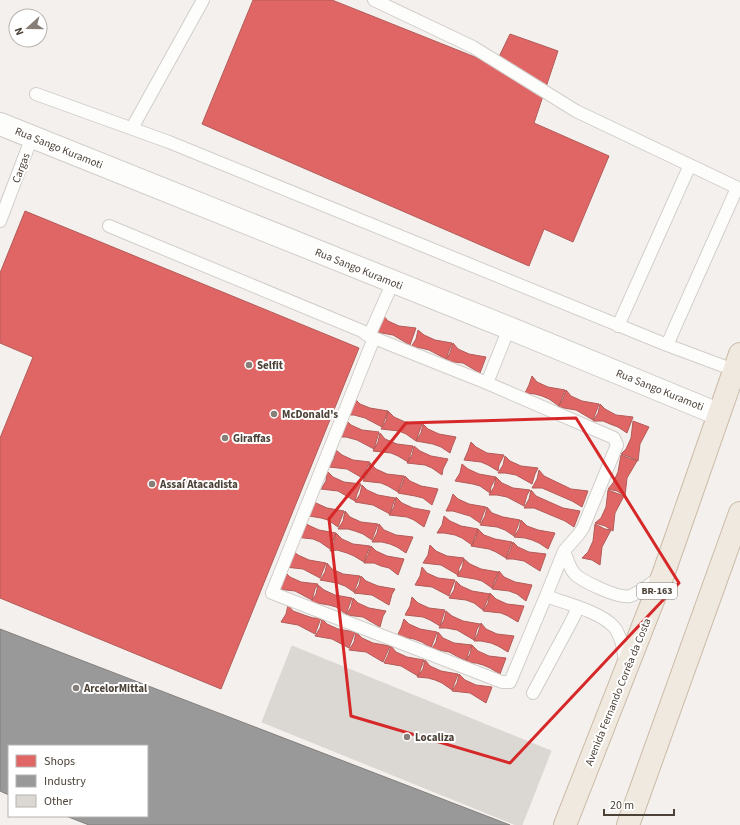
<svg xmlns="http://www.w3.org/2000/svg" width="740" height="825" viewBox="0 0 740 825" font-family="'Source Sans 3',sans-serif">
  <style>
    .shops { fill: #e06666; stroke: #b35b58 }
    .industry { fill: #999; stroke: #827f7c }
    .building { fill: #dbd8d3; stroke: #dcd7d2 }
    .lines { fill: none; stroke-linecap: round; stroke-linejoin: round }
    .service-casing { stroke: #d1ceca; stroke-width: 14 }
    .minor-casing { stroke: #d1ceca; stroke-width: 24 }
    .trunk-casing { stroke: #ccbba7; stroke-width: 24 }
    .service { stroke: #fdfdfc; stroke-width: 12 }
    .minor { stroke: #fdfdfc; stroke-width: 22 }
    .trunk { stroke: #f0e9e0; stroke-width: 22 }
    .marked { fill: none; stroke: #d62828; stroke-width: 3; stroke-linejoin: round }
    .poi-dot { fill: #867e77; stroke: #fff; stroke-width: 1.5 }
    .labels { text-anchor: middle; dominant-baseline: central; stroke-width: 4; stroke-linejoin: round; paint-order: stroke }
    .shield { fill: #fff; stroke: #817a73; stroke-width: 1 }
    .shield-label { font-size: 10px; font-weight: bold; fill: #4b4137 }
    .street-label { font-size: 11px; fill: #4b4137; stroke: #fff }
    .poi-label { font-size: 11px; font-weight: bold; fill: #4b4137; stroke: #fff; text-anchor: start }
  </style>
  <rect width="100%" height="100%" fill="#f3f0ed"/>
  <path class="shops" d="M253 0H332L495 65 510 34 558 51 534 123 609 156 573 242 544 229 529 266 202 124Z
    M25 211 359 348 221 689 0 598V438L33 357 0 343V273Z
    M383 315 388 321 399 326 416 328 410 345 393 335 376 332Z
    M418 330 424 335 435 340 452 343 446 359 429 350 421 348 411 347 416 339Z
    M453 343 458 349 469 354 486 357 480 373 463 363 445 361 450 353Z
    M532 376 537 382 548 387 565 390 559 406 549 399 542 396 535 394 525 393 529 385Z
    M566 390 571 396 582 401 599 404 593 420 576 410 558 407 563 399Z
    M354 398 360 404 370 408 388 411 382 427 365 418 354 415H347Z
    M600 404 605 409 616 415 633 417 627 433 618 427 610 424 603 421H593L598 413Z
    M388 411 394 417 405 422 422 424 416 441 406 434 399 431 381 429 386 421Z
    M346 420 351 425 362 430 379 432 374 449 357 440 346 437H339Z
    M633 421 649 427 640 444 638 461 630 457 621 454 626 449 631 438Z
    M423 424 428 429 439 434 456 437 452 447 450 453 441 447 433 444 416 441 421 433Z
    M380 433 385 439 397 444 413 446 408 462 398 456 391 453 373 451 378 442Z
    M471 442 476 447 487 453 504 455 499 465 498 471 488 465 481 462 464 460 468 451Z
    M414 446 420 451 431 456 448 459 443 469 442 475 432 468 425 465 407 463 412 455Z
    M336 450 342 455 353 460 370 462 365 472 364 479 347 469 329 467 334 459Z
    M621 455 637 461 627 478 625 496 617 491 608 489 613 483 618 472Z
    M505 456 510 461 521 466 538 468 535 474 532 484 516 475 505 473H498L503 465Z
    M370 463 376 469 387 474 404 476 398 492 388 486 381 483 363 481 368 472Z
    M462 464 468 469 479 474 496 477 491 487 490 493 480 486 473 484 455 481 460 473Z
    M539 470 544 476 571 489 588 491 582 507 572 501 542 488H532L537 479Z
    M327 471 333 477 344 482 361 484 357 494 355 501 338 491 321 489 326 481Z
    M405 476 410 481 421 486 438 489 432 505 423 498 415 496 398 493 402 485Z
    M496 477 502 483 513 488 530 490 527 495 524 506 507 497 497 495H489L494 487Z
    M362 485 367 490 378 495 395 498 390 514 373 505 355 502 360 494Z
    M531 490 536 496 563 508 580 511 574 527 565 521 534 508H524L529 499Z
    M608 490 624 496 615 513 613 531 605 526 595 523 601 518 606 507Z
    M453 494 458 499 469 504 486 507 480 523 470 516 463 514 453 511H446L450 503Z
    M396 497 402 503 413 508 430 511 424 527 414 520 407 517 389 515 394 507Z
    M310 498 316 503 327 508 344 511 338 527 328 520 321 518 303 515Z
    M487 507 492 513 503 517 520 520 514 536 505 530 497 527 480 525 485 516Z
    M345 511 350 517 361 522 378 524 372 540 363 534 355 531 348 529H338L343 521Z
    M444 516 450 521 461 526 478 529 472 545 462 538 455 535 444 533H437L442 525Z
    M302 519 308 525 319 530 336 533 330 549 320 542 313 539 295 537Z
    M521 520 527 526 538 530 555 533 548 549 539 543 532 540 525 538 514 537 519 529Z
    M379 524 384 530 396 535 413 537 406 553 397 547 390 544 382 542H372L377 533Z
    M595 524 605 529 611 530 602 547 600 565 592 560 582 558 588 552 593 541Z
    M478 529 484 535 495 539 512 542 506 558 496 552 489 549 471 546 476 538Z
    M336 533 342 539 353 544 370 546 364 562 354 556 347 553 337 550 330 551 334 542Z
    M513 542 518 547 529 552 546 554 540 571 524 561 513 559H506L510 551Z
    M430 545 436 551 447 556 464 558 459 568 458 575 441 565 423 563 428 555Z
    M371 546 376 551 387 556 404 559 398 575 389 568 381 566 374 563H364L368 555Z
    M292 550 298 555 309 560 326 563 320 578 303 569 285 567Z
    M464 559 470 564 481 569 498 572 492 588 482 581 475 579 457 576 462 568Z
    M327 563 332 569 343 574 360 576 354 592 345 586 337 583 320 580 325 572Z
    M422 567 427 573 438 578 455 580 451 590 449 596 432 587 415 585 420 576Z
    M284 571 290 577 301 582 318 584 315 589 312 600 295 591 277 589Z
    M499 571 504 577 515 582 532 585 526 601 517 594 509 591 492 589 496 581Z
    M361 576 366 581 378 586 395 589 392 594 389 605 372 595 354 593 359 585Z
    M456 581 461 586 472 591 490 594 483 610 474 603 466 600 449 598 454 590Z
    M318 585 324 590 335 595 352 598 346 614 336 607 329 605 311 602 316 594Z
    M490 593 496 599 507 604 524 606 518 622 508 616 501 613 483 611 488 603Z
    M412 597 418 603 429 608 445 610 440 626 430 620 423 617 405 615 410 606Z
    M353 598 358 603 369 608 386 611 383 616 380 627 363 617 346 615 351 607Z
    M288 605 293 611 304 615 313 618H321L315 634 298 625 281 622 286 614Z
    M446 611 452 616 463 621 480 624 477 629 474 640 457 630 446 628H439L444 620Z
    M322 619 327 624 338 629 355 632 349 648 332 639 315 636 320 628Z
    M404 619 409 624 420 629 437 632 431 648 422 642 414 639 397 636 401 628Z
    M481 623 486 629 497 634 514 636 508 652 498 646 491 643 481 641H474L478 633Z
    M356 632 362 638 373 643 390 646 383 662 366 652 349 650 354 642Z
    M438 632 443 638 454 643 472 645 469 651 466 661 449 652 438 650H431L436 642Z
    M472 645 478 651 489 656 506 658 500 674 490 668 483 665 476 663H465L470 654Z
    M391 646 396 652 407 657 424 660 418 676 401 666 384 663 388 655Z
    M425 660 430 666 441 671 458 674 452 690 442 683 435 680 428 678 417 677 423 669Z
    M459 674 465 680 476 685 492 687 486 703 470 693 452 691 457 683Z"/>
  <path class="industry" d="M0 629 510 825H89L66 816H147V746H9V795L0 791Z"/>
  <path class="building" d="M292 646 551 751 522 825H516L262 722Z"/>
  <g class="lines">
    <g class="service-casing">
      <path id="service" d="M374 0 473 47 576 111 740 189
        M36 94 169 142 667 345 737 188
        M132 128 203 0
        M0 221 32 137
        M109 226 362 331 367 335 374 338 487 383 614 438 617 445 583 528 578 535 564 551 546 596 510 682H502L272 593 374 338
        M618 326 690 165
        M369 336 393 282
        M667 345 734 370
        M487 383 509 328
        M564 551C567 558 569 567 574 573 581 581 619 599 630 596 640 593 650 584 659 578
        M546 596C565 603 601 612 614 627 622 637 624 651 625 663
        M533 693 570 624 578 608"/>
    </g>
    <g class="minor-casing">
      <path id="minor" d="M0 124 509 328 718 414"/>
    </g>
    <g class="trunk-casing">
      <path id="trunk" d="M565 825 663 575 740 354
        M628 825 740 513"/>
    </g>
    <use href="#service" class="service"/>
    <use href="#minor" class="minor"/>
    <use href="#trunk" class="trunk"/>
  </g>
  <path class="marked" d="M576 418 679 583 510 763 351 716 329 519 406 423Z"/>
  <g class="poi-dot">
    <circle cx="249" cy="365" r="4"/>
    <circle cx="274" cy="414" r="4"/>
    <circle cx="225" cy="438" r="4"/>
    <circle cx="152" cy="484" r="4"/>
    <circle cx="76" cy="688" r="4"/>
    <circle cx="407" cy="737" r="4"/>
  </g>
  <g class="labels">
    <rect class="shield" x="637" y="583" width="40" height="16" rx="3"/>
    <g class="shield-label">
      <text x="657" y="591">BR-163</text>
    </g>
    <g class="street-label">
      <text transform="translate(59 148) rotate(22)">Rua Sango Kuramoti</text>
      <text transform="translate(21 168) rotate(-69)">Cargas</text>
      <text transform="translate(359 269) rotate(22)">Rua Sango Kuramoti</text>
      <text transform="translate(660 390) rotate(22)">Rua Sango Kuramoti</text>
      <text transform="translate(618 692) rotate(-68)">Avenida Fernando Corrêa da Costa</text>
    </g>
    <g class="poi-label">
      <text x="257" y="365">Selfit</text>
      <text x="282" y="414">McDonald's</text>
      <text x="233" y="438">Giraffas</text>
      <text x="160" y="484">Assaí Atacadista</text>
      <text x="84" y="688">ArcelorMittal</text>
      <text x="415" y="737">Localiza</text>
    </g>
  </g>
  <rect x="8" y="745" width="140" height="72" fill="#ffffff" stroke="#b7b3af"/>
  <rect x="16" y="755" width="20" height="12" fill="#e06666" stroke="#b7b3af"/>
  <text x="44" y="765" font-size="12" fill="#4b4137">Shops</text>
  <rect x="16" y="775" width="20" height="12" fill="#999999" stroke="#b7b3af"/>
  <text x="44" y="785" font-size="12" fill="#4b4137">Industry</text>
  <rect x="16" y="795" width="20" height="12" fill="#dbd8d3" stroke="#b7b3af"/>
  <text x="44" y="805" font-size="12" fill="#4b4137">Other</text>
  <g transform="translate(28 28) rotate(249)"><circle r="19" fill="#ffffff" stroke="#b7b3af"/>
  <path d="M0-3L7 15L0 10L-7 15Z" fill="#867e77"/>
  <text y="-6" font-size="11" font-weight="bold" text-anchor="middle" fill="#4b4137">N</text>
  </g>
  <path d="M604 809v6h70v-6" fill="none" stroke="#4b4137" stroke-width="2"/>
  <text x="610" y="809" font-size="12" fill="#4b4137" stroke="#ffffff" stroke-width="3" paint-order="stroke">20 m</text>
</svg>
